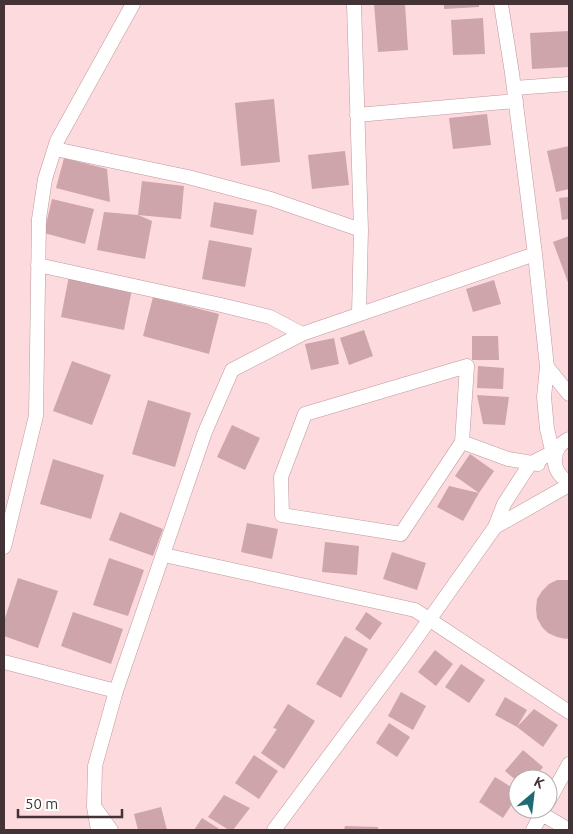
<svg xmlns="http://www.w3.org/2000/svg" width="573" height="834" viewBox="0 0 573 834" font-family="Ubuntu,sans-serif">
  <style>
    .building { fill: #cda5ab }
    .lines { fill: none; stroke-linecap: round; stroke-linejoin: round }
    .minor-casing { stroke: #bf989d; stroke-width: 15 }
    .minor { stroke: #fff; stroke-width: 14 }
  </style>
  <rect width="100%" height="100%" fill="#fcdade"/>
  <path class="building" d="M374 4H405L408 50 378 52Z
    M444 4H479V7L444 9Z
    M483 18 485 54 453 55 451 20Z
    M569 31V67L532 69 530 33Z
    M274 99 280 162 241 166 235 103Z
    M487 114 491 145 453 149 449 118Z
    M569 146V189L556 192 547 151Z
    M345 151 349 185 312 189 308 155Z
    M64 158 107 169 110 202 56 188Z
    M142 181 184 186 181 219 138 215Z
    M569 197V219L562 220 559 198Z
    M52 199 94 209 85 244 44 233Z
    M214 202 257 210 253 235 210 227Z
    M104 212 138 215 152 221 145 259 97 250Z
    M569 236V285L553 242Z
    M209 240 252 248 245 287 202 279Z
    M69 276 132 289 124 330 61 317Z
    M494 280 501 304 473 312 466 289Z
    M153 297 219 314 209 354 143 336Z
    M364 330 373 356 349 365 340 338Z
    M472 336H498L499 360H472Z
    M334 338 339 364 311 370 305 344Z
    M72 361 111 375 92 425 53 411Z
    M478 366 504 368 503 389 477 388Z
    M477 395 509 397 505 425 483 424Z
    M148 400 191 413 175 467 132 454Z
    M232 425 260 438 245 470 217 457Z
    M470 454 494 471 479 493 455 476Z
    M53 459 104 475 91 519 40 504Z
    M449 486 479 493 463 521 437 507Z
    M120 512 163 529 153 556 109 540Z
    M247 523 278 529 272 559 241 552Z
    M325 542 359 546 357 575 322 572Z
    M392 552 426 563 417 590 383 579Z
    M109 558 144 570 128 616 93 605Z
    M18 578 58 591 38 648 4 636V621Z
    M557 580H569V638L566 639 557 637 548 633 542 627 537 618 536 609 537 599 542 591 549 584Z
    M73 612 123 629 111 664 61 646Z
    M366 612 382 623 370 640 355 629Z
    M345 636 368 649 341 698 316 684Z
    M435 650 453 664 436 686 418 672Z
    M461 664 485 680 469 703 445 687Z
    M401 692 426 706 413 730 388 716Z
    M505 697 527 710 517 727 534 709 558 725 543 747 517 727 495 715Z
    M288 704 315 721 284 769 261 753 277 729 273 728Z
    M389 723 410 737 397 757 376 743Z
    M523 750 543 767 534 779H518V782L505 771Z
    M254 755 278 771 259 799 235 783Z
    M495 777 518 791V795L503 818 479 802Z
    M224 795 250 808 233 830H229L208 817Z
    M161 807 167 830H138L134 814Z
    M202 818 221 830H194Z
    M345 826 378 827V830H344Z"/>
  <g class="lines">
    <g class="minor-casing">
      <path id="minor" d="M354 4 361 230 359 314
        M501 4 512 73 535 254 547 367 544 397 547 429 554 458
        M514 88 569 84
        M357 115 516 101
        M55 149 188 177 271 199 361 230
        M38 265 221 305 270 317 302 334
        M467 366 462 442 401 534 282 515 281 477 305 414Z
        M547 367 569 394
        M569 439C550 448 550 472 569 482
        M462 442 508 459 538 464
        M495 527 569 485
        M4 547 36 416 39 219 45 179 57 141 133 4
        M164 555 415 610 569 712
        M4 662 116 691
        M548 802 569 764
        M96 809 111 830
        M542 814 569 830
        M98 830 94 807 95 766 116 691 205 432 232 370 302 334 535 254
        M274 830 405 654 495 527 504 504 530 464 557 450
        M533 830 544 809"/>
    </g>
    <use href="#minor" class="minor"/>
  </g>
  <rect width="573" height="834" fill="none" stroke="#443336" stroke-width="10"/>
  <g transform="translate(533 794) rotate(28)"><circle r="24" fill="#ffffff" stroke="#b4adaf"/>
  <path d="M0-4L9 19L0 12L-9 19Z" fill="#216a75"/>
  <text y="-8" font-size="14" font-weight="bold" text-anchor="middle" fill="#443336">K</text>
  </g>
  <path d="M18 809v8h104v-8" fill="none" stroke="#443336" stroke-width="2.5"/>
  <text x="25" y="809" font-size="15" fill="#443336" stroke="#ffffff" stroke-width="4" paint-order="stroke">50 m</text>
</svg>
